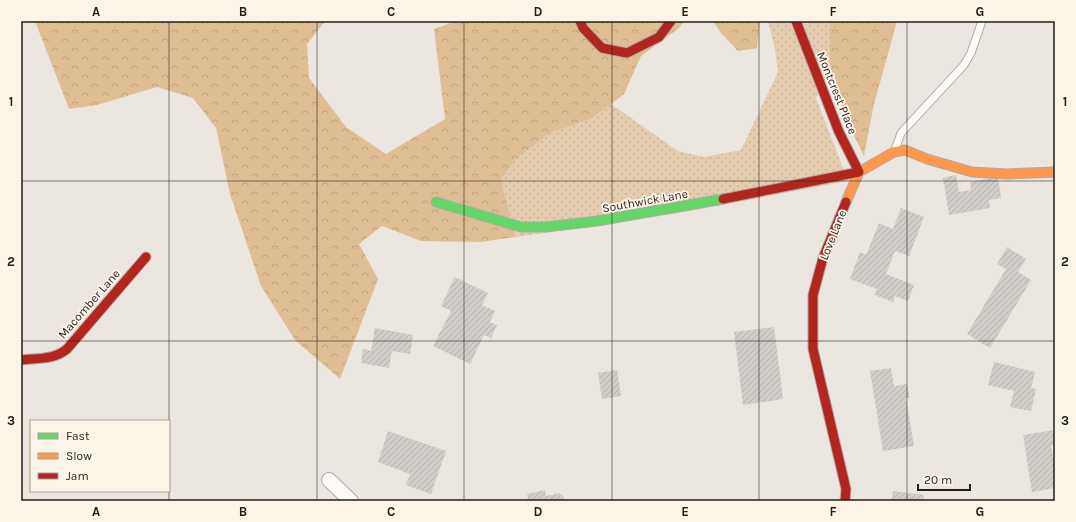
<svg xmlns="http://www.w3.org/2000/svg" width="1076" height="522" viewBox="0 0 1076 522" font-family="Karla,sans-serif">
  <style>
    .grass { fill: url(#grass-dots) }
    .forest { fill: url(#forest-crowns) }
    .building { fill: url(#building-hatch) }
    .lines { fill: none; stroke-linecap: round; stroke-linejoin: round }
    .lane-casing { stroke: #b0aba6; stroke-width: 9 }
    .street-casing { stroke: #b0aba6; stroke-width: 16 }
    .fast-casing { stroke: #b0aba6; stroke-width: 11 }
    .slow-casing { stroke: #b0aba6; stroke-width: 11 }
    .jam-casing { stroke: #b0aba6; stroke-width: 11 }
    .lane { stroke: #fcfbfa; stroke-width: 7 }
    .street { stroke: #fcfbfa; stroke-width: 14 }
    .fast { stroke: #63d668; stroke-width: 9 }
    .slow { stroke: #ff974d; stroke-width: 9 }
    .jam { stroke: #b3261e; stroke-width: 9 }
    .grid { fill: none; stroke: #221f1a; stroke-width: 1; stroke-opacity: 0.55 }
    .labels { text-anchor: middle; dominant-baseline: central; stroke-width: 3.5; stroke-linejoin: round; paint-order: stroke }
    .street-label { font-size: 12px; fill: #221f1a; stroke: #fdf4e8 }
    .neatline { fill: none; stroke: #221f1a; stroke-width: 1.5 }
    .grid-label { font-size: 13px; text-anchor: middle; font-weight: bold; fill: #221f1a }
  </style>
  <defs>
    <pattern id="grass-dots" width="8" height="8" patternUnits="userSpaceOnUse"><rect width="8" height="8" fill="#e4cdae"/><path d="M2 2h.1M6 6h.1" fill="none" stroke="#c3b095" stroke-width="1.8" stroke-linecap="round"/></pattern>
    <pattern id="forest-crowns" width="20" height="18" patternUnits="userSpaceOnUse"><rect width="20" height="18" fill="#debe92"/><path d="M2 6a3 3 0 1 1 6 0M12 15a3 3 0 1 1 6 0" fill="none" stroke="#bea37d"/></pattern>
    <pattern id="building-hatch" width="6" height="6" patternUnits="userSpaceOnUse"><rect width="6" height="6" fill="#d1cdc8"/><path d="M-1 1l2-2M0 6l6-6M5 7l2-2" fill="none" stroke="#b3b0ab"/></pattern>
  </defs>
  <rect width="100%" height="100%" fill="#ebe6e0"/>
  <path class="grass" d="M768 21H830V72L816 98 848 181 673 214 516 237 501 180 516 159 550 133 591 119 611 104 678 151 704 157 741 150 778 72 775 49Z"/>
  <path class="forest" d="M35 21H325L307 44 309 78 346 127 386 154 445 119 434 29 456 21H684L679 28 641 56 624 94 591 119 550 133 516 159 501 180 516 237 481 242 421 241 382 226 359 244 378 279 340 379 295 340 261 286 230 194 216 128 193 98 157 87 97 105 69 109Z
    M713 21H760L757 48 738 51 721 33Z
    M830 21H897L873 108 864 156 851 129 837 94 830 72Z"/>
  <path class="building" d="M956 175 959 192 971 190 970 182 998 177 1001 198 989 200 990 208 949 215 943 178Z
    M901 208 924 217 909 256 895 251 886 274 914 285 908 301 895 296 893 302 875 295 877 289 850 279 860 252 866 255 879 223 893 229Z
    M1007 247 1026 259 1018 272 1031 280 990 348 967 334 1006 269 997 264Z
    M455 277 488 293 482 305 495 311 490 322 497 325 491 338 484 335 470 364 433 346 451 311 441 306Z
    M774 327 783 399 743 405 734 332Z
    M375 328 413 335 410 354 392 351 389 368 361 363 363 349 371 351Z
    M994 362 1035 372 1031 388 1036 389 1031 411 1010 407 1014 391 988 385Z
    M891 368 894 386 907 384 910 398H906L914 446 883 451 870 371Z
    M617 370 621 396 602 399 598 373Z
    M1055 430V445L1051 446 1055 468V488L1032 492 1023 435Z
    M388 431 446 451 431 494 406 485 410 474 378 462Z
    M545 490 546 496 560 493 561 496 563 495 564 501H521L528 499 527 494Z
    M893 491 924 495 923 501H891Z"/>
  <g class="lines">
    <g class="lane-casing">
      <path id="lane" d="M895 150 901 133 964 65 971 53 982 21"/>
    </g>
    <g class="street-casing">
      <path id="street" d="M329 480 351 501"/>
    </g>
    <g class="fast-casing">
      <path id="fast" d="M436 202 521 227H546L597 221 723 199"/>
    </g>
    <g class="slow-casing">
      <path id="slow" d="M846 202 859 172 894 152 905 150 927 159 972 172 1007 174 1055 172"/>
    </g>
    <g class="jam-casing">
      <path id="jam" d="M580 21 583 28 602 48 627 53 659 37 671 21
        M723 199 859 172 839 132 796 21
        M21 360C37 358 54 360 67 349L146 257
        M845 501 846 489 813 349V295L823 258 846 202"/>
    </g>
    <use href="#lane" class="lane"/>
    <use href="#street" class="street"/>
    <use href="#fast" class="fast"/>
    <use href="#slow" class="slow"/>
    <use href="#jam" class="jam"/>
  </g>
  <path class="grid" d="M169 21V501M317 21V501M464 21V501M612 21V501M759 21V501M907 21V501M21 181H1055M21 341H1055"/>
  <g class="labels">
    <g class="street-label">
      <text transform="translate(837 93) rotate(68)">Montcrest Place</text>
      <text transform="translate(645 201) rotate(-10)">Southwick Lane</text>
      <text transform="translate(833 235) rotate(-68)">Love Lane</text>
      <text transform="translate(89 304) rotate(-49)">Macomber Lane</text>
    </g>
  </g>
  <rect width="1076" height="522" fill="none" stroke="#fdf4e8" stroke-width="44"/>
  <rect x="30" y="420" width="140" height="72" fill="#fdf4e8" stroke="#a59f96"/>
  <rect x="38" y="433" width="20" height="6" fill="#63d668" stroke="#a59f96"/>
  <text x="66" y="440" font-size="12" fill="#221f1a">Fast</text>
  <rect x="38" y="453" width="20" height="6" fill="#ff974d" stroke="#a59f96"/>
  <text x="66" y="460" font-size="12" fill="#221f1a">Slow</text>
  <rect x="38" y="473" width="20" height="6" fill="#b3261e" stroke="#a59f96"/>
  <text x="66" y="480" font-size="12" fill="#221f1a">Jam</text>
  <path d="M918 484v6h52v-6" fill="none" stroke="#221f1a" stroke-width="2"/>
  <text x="924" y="484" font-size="12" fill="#221f1a" stroke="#fdf4e8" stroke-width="3" paint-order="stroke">20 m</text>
  <rect x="22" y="22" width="1032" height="478" class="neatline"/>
  <g class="grid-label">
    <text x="96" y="16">A</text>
    <text x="243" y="16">B</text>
    <text x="391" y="16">C</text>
    <text x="538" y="16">D</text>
    <text x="685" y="16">E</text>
    <text x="833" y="16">F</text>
    <text x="980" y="16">G</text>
    <text x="11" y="106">1</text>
    <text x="1065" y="106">1</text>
    <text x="11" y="266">2</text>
    <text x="1065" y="266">2</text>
    <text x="11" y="425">3</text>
    <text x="1065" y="425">3</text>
    <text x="96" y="516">A</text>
    <text x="243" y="516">B</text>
    <text x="391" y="516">C</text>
    <text x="538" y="516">D</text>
    <text x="685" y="516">E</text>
    <text x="833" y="516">F</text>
    <text x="980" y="516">G</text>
  </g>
</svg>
